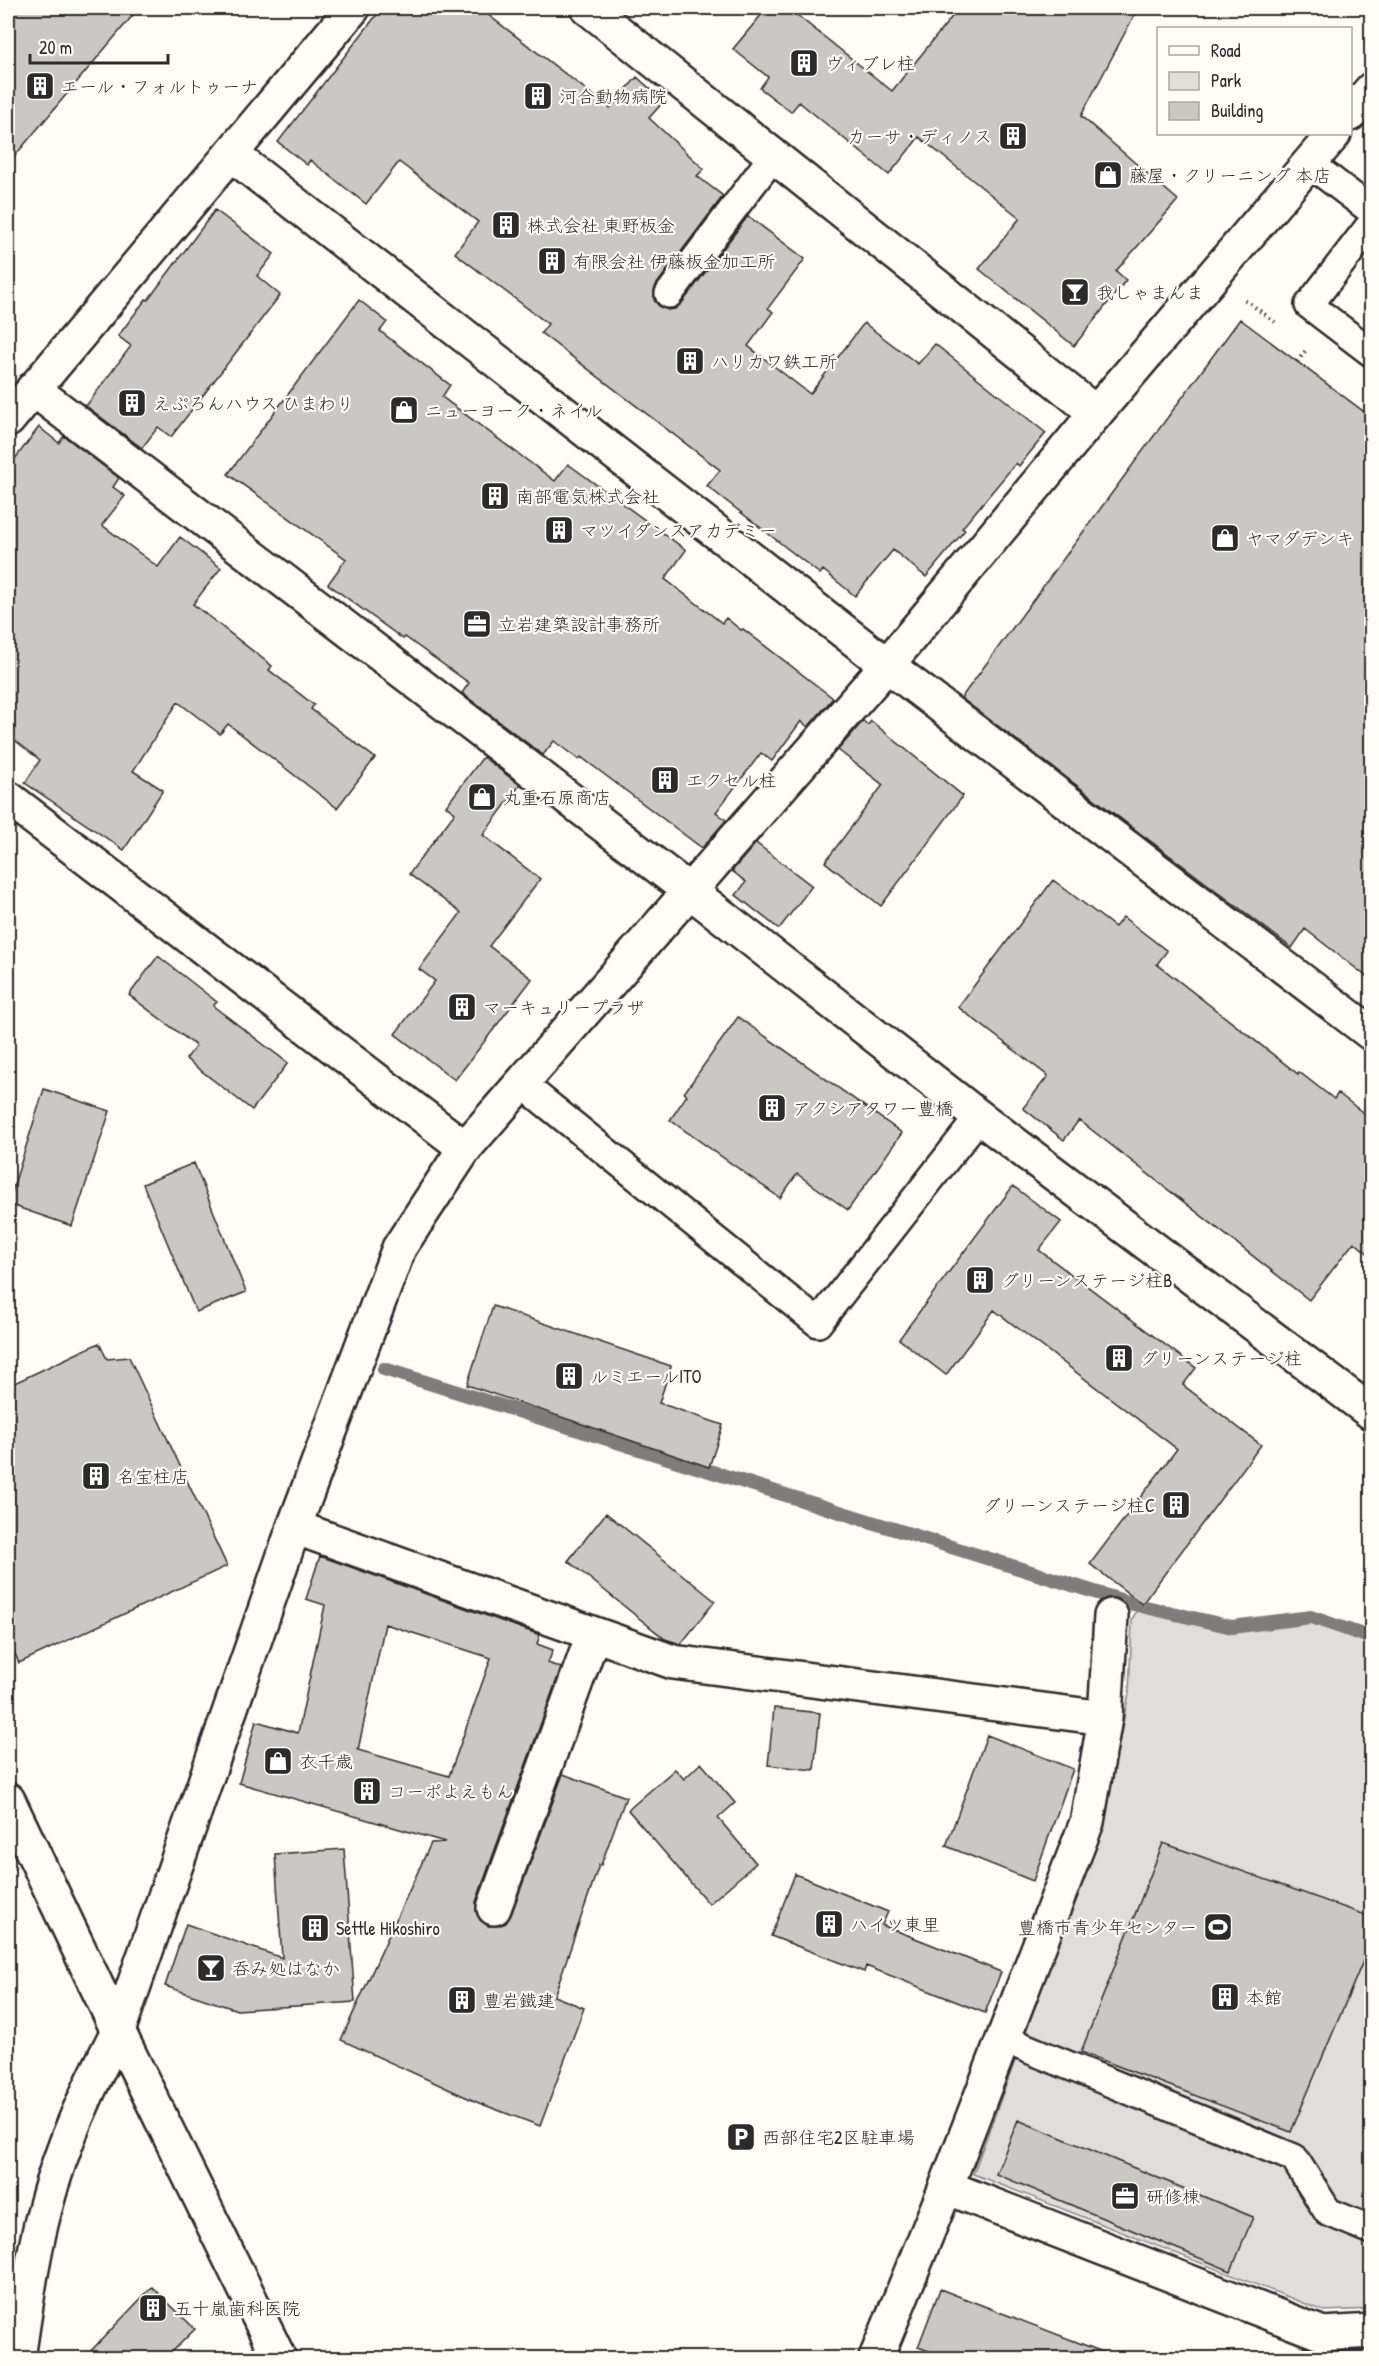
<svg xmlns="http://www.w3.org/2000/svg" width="1379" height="2366" viewBox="0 0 1379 2366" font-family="'Patrick Hand','Klee One',sans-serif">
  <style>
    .green { fill: #dfdeda; stroke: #858482; stroke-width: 1.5 }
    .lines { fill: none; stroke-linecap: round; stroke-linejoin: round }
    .stream { stroke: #7e7d7b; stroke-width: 14 }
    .building { fill: #c9c8c4; stroke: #2b2b2b; stroke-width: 1.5; fill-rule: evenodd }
    .lane-casing { stroke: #2b2b2b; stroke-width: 32 }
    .street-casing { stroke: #2b2b2b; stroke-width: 38 }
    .secondary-casing { stroke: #2b2b2b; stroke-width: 38 }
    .path { stroke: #2b2b2b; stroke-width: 4; stroke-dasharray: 1.5 4.5; stroke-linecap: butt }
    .lane { stroke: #fdfcf7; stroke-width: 27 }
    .street { stroke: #fdfcf7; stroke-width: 33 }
    .secondary { stroke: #fdfcf7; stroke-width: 33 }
    .labels { text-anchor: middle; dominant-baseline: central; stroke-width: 4.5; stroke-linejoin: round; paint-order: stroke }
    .poi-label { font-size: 18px; fill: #2b2b2b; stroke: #fdfcf7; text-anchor: start }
  </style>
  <rect width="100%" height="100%" fill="#fdfcf7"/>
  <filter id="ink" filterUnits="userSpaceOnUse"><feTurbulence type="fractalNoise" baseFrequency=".0167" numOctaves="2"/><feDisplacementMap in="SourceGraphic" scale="12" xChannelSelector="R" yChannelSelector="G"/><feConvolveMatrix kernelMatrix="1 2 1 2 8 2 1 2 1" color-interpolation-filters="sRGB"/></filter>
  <g filter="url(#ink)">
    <path class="green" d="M1137 1609 1232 1632 1309 1622 1371 1644V2309L1324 2311 973 2174 1102 1826 1129 1693 1132 1620Z"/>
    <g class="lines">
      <path class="stream" d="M384 1369 1133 1604 1232 1627 1311 1617 1372 1638"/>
    </g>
    <path class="building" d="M8 8H139L8 164Z
      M382 8H479L610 108 637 77 664 101 649 118 704 169 697 176 723 196 656 285 654 291V300L660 307 668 310 675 309 682 303 748 216 805 259 768 308 773 312 748 346 810 394 864 323 918 364 935 344 1046 433 1019 466 1016 463 962 528 965 530 926 577 893 550 855 596 823 570 820 574 707 486 720 470 541 333 548 324 455 253 478 222 399 162 366 204 310 160 307 165 278 142Z
      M767 8H788L892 91 959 8H1138L1081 116 1178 200 1116 271 1126 280 1074 346 979 269 1020 218 919 137 889 175 799 102 791 112 760 88 768 77 733 49Z
      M215 210 274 254 257 276 280 295 171 437 158 427 142 448 86 406 131 346 118 336 146 299 148 300Z
      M359 300 387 322 380 331 450 385 442 397 555 481 568 464 686 550 665 579 722 623 726 618 741 630 743 629 833 698 808 727 801 721 772 761 761 753 716 812 726 820 702 848 581 757 579 760 554 741 543 755 462 693 469 683 405 637 403 639 328 584 346 559 228 474Z
      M1240 319 1371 417V980L1305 929 1292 948 961 698Z
      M39 427 59 443 64 436 119 478 113 487 125 496 102 525 158 567 180 537 221 568 193 604 272 666 269 670 314 705 311 709 375 758 337 808 228 724 220 734 178 702 133 771 163 790 124 850 25 783 40 760 8 735V468Z
      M863 721 868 725 871 721 963 796 881 906 825 862 883 785 838 750Z
      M483 757 520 785 483 835 540 879 489 946 532 979 455 1080 395 1034 435 981 419 969 461 913 409 874 455 813 446 806Z
      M756 843 812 886 779 929 736 895 746 882 732 871Z
      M1053 880 1115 927 1123 917 1167 951 1157 964 1298 1074 1299 1072 1334 1099 1338 1093 1371 1119V1256L1354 1242 1309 1300 1079 1120 1064 1140 1023 1108 1048 1076 958 1007Z
      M158 956 217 1002 213 1006 288 1063 252 1110 186 1059 196 1046 129 995Z
      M738 1017 902 1133 848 1210 797 1174 780 1198 670 1120 687 1095 684 1093Z
      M44 1089 110 1111 72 1226 8 1204Z
      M194 1163 246 1292 196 1312 143 1184Z
      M1013 1186 1061 1222 1039 1250 1196 1368 1183 1385 1261 1445 1142 1604 1090 1564 1177 1449 994 1310 946 1375 899 1339Z
      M493 1306 671 1366 659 1403 723 1425 709 1467 467 1385Z
      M99 1343 107 1359 129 1357 227 1566 19 1663 8 1638V1386Z
      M606 1513 715 1601 681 1644 665 1639 568 1561Z
      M320 1556 540 1635 537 1644 553 1650 548 1663 561 1668 476 1902V1912L480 1920 488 1926H497L506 1923 511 1915 563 1774 626 1797 601 1865H599L554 1996 584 2008 540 2126 479 2103 341 2040 431 1843 445 1842 239 1783 256 1721 298 1733 325 1605 306 1599ZM385 1624 491 1658 449 1776 358 1750Z
      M774 1708 820 1713 814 1770 768 1765Z
      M987 1735 1073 1769 1033 1881 946 1846Z
      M701 1763 735 1803 718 1818 756 1863 709 1904 628 1810 675 1769 684 1779Z
      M1163 1843 1371 1917V1942L1291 2132 1081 2052Z
      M344 1849 355 2002 237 2010 165 1986 186 1924 282 1958 275 1854Z
      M795 1874 888 1912 882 1925 1001 1972 985 2013 866 1966 864 1972 771 1936Z
      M1018 2120 1253 2217 1231 2271 996 2174Z
      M152 2287 195 2329 166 2358H84Z
      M940 2289 1113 2356 1112 2358H948L918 2347Z"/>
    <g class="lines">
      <g class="lane-casing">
        <path id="lane" d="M1309 163 1372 211
          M1372 223 1309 305 1372 353
          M669 294 774 155
          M521 1083 818 1323 979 1117
          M1004 2039 1294 2158 1328 2212 1372 2230"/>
      </g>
      <g class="street-casing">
        <path id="street" d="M588 8 1096 413
          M231 154 887 665 1372 1034
          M33 389 691 892 979 1117 1372 1413
          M8 420 353 8
          M8 798 465 1148
          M294 1527 673 1662 1105 1718
          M494 1908 593 1635
          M946 2187 1323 2334 1372 2331
          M876 2358 946 2187 1087 1822 1105 1718 1111 1616"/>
      </g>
      <g class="secondary-casing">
        <path id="secondary" d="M1350 114 1372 89
          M8 1800 118 2031 279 2358
          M18 2358C26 2307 32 2255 46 2205 62 2144 89 2087 118 2031L294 1527 399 1248 465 1148 887 665 1096 413 1334 134"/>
      </g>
      <path class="path" d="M1245 300 1275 322
        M1297 362 1306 350"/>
      <use href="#lane" class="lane"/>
      <use href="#street" class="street"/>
      <use href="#secondary" class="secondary"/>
    </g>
  </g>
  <defs>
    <g id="building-square" transform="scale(1.5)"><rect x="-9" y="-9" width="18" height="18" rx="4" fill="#2b2b2b" stroke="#fdfcf7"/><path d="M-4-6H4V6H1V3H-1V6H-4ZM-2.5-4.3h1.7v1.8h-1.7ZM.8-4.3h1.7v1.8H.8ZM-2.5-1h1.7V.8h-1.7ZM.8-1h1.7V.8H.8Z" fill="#fff"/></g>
    <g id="shop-square" transform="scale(1.5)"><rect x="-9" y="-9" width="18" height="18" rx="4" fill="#2b2b2b" stroke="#fdfcf7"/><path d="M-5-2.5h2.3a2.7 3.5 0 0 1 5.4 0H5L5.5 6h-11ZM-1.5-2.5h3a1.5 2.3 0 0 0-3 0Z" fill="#fff"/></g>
    <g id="bar-square" transform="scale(1.5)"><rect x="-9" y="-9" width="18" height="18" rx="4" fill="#2b2b2b" stroke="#fdfcf7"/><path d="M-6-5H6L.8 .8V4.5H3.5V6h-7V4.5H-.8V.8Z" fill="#fff"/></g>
    <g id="office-square" transform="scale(1.5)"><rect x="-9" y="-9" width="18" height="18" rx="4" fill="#2b2b2b" stroke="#fdfcf7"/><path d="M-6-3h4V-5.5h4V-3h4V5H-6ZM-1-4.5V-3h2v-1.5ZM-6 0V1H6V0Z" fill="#fff"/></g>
    <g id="stadium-square" transform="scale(1.5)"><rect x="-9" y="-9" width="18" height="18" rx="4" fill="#2b2b2b" stroke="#fdfcf7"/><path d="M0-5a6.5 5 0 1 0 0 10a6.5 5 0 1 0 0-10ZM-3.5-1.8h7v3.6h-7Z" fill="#fff"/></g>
    <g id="parking-square" transform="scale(1.5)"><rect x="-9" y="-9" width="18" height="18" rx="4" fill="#2b2b2b" stroke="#fdfcf7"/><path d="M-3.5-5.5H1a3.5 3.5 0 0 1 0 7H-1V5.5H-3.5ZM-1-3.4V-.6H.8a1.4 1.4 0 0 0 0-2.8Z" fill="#fff"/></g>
  </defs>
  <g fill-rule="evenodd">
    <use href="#building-square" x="804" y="63"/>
    <use href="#building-square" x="40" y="86"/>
    <use href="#building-square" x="538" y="96"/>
    <use href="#building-square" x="1013" y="136"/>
    <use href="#shop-square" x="1108" y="175"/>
    <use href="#building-square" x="506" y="225"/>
    <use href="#building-square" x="552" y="261"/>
    <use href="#bar-square" x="1075" y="292"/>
    <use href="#building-square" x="690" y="361"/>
    <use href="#building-square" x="132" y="403"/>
    <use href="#shop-square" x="404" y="410"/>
    <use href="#building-square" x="495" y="496"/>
    <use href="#building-square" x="559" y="530"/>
    <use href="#shop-square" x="1225" y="538"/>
    <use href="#office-square" x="477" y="624"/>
    <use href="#building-square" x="665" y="780"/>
    <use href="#shop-square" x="482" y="797"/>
    <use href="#building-square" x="462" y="1007"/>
    <use href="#building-square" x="772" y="1108"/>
    <use href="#building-square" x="980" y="1280"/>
    <use href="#building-square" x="1119" y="1358"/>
    <use href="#building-square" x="569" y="1376"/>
    <use href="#building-square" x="96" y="1476"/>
    <use href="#building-square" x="1176" y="1505"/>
    <use href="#shop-square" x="278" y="1761"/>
    <use href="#building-square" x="367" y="1791"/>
    <use href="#building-square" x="829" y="1924"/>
    <use href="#stadium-square" x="1218" y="1927"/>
    <use href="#building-square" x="315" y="1928"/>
    <use href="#bar-square" x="211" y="1968"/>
    <use href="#building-square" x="1225" y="1997"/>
    <use href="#building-square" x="462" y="2000"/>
    <use href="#parking-square" x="741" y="2137"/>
    <use href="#office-square" x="1125" y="2196"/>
    <use href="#building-square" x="153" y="2308"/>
  </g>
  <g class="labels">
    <g class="poi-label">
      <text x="825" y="63">ヴィブレ柱</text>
      <text x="61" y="86">エール・フォルトゥーナ</text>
      <text x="559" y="96">河合動物病院</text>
      <text x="992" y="136" text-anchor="end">カーサ・ディノス</text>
      <text x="1129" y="175">藤屋・クリーニング 本店</text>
      <text x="527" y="225">株式会社 東野板金</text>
      <text x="573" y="261">有限会社 伊藤板金加工所</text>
      <text x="1096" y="292">我しゃまんま</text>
      <text x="711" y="361">ハリカワ鉄工所</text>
      <text x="153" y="403">えぷろんハウス ひまわり</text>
      <text x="425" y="410">ニューヨーク・ネイル</text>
      <text x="516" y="496">南部電気株式会社</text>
      <text x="580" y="530">マツイダンスアカデミー</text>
      <text x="1246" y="538">ヤマダデンキ</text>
      <text x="498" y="624">立岩建築設計事務所</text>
      <text x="686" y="780">エクセル柱</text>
      <text x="503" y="797">丸重石原商店</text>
      <text x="483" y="1007">マーキュリープラザ</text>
      <text x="793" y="1108">アクシアタワー豊橋</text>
      <text x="1001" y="1280">グリーンステージ柱B</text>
      <text x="1140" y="1358">グリーンステージ柱</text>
      <text x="590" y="1376">ルミエールITO</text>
      <text x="117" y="1476">名宝柱店</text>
      <text x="1155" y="1505" text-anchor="end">グリーンステージ柱C</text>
      <text x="299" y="1761">衣千歳</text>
      <text x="388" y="1791">コーポよえもん</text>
      <text x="850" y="1924">ハイツ東里</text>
      <text x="1197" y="1927" text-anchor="end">豊橋市青少年センター</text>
      <text x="336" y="1928">Settle Hikoshiro</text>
      <text x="232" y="1968">呑み処はなか</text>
      <text x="1246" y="1997">本館</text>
      <text x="483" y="2000">豊岩鐵建</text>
      <text x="762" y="2137">西部住宅2区駐車場</text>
      <text x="1146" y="2196">研修棟</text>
      <text x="174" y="2308">五十嵐歯科医院</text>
    </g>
  </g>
  <rect width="1379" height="2366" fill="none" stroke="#fdfcf7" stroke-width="30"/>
  <rect x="15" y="15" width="1349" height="2336" fill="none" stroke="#2b2b2b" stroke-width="2" filter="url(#ink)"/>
  <rect x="1157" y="27" width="195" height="108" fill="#fdfcf7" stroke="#a9a8a5" stroke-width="1.5"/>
  <rect x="1169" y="46" width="30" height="9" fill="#fdfcf7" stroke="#a9a8a5" stroke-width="1.5"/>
  <text x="1211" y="57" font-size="18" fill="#2b2b2b">Road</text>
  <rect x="1169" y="72" width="30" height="18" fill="#dfdeda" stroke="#a9a8a5" stroke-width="1.5"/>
  <text x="1211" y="87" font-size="18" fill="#2b2b2b">Park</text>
  <rect x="1169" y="102" width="30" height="18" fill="#c9c8c4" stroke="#a9a8a5" stroke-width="1.5"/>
  <text x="1211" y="117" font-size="18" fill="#2b2b2b">Building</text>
  <path d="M30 54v9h138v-9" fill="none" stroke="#2b2b2b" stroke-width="3"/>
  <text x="39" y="54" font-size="18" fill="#2b2b2b" stroke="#fdfcf7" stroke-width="4.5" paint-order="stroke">20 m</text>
</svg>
